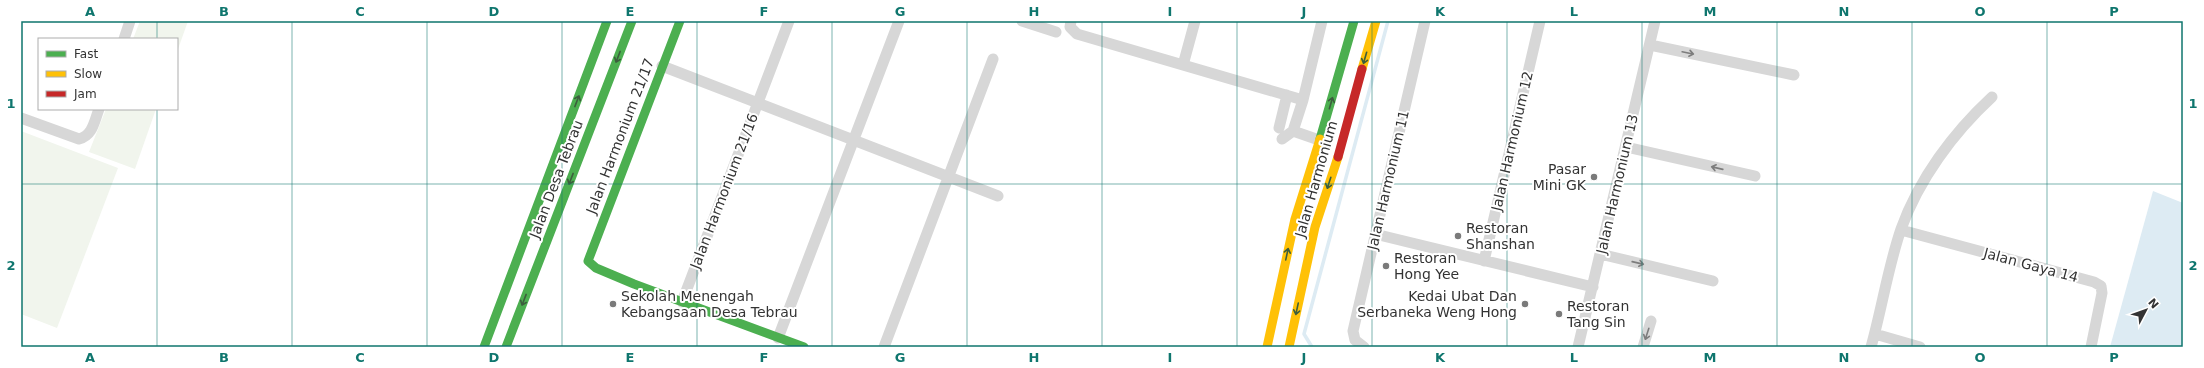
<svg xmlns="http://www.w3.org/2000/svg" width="2204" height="368" viewBox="0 0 2204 368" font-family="'DejaVu Sans',sans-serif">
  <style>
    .green { fill: #f1f5ed }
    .water { fill: #ddebf3 }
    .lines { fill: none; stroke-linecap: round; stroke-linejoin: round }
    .stream { stroke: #ddebf3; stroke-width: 3.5 }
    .street { stroke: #d7d7d7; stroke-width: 11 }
    .fast { stroke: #4caf50; stroke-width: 9 }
    .slow { stroke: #ffc107; stroke-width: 9 }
    .jam { stroke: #c62828; stroke-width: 9 }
    .oneway { stroke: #7d7d7d }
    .oneway2 { stroke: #3c5e3d }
    .grid { fill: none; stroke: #0f766e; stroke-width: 1; stroke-opacity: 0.55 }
    .poi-dot { fill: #7a7a7a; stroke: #fff; stroke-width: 1.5 }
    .labels { text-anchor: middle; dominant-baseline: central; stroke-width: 4; stroke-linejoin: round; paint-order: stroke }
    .street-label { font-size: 14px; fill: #333; stroke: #fff }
    .poi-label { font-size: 14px; fill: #333; stroke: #fff; text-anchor: start }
    .neatline { fill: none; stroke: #0f766e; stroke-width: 1.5 }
    .grid-label { font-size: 13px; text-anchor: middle; font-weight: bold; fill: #0f766e }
  </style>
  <rect width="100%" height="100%" fill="#fff"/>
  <path class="green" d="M140 21H188L177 52V39H133Z
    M106 109H156L135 169 89 152Z
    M21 131 118 168 57 328 21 314Z"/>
  <path class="water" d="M2153 191 2183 203V347H2110Z"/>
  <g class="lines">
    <path class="stream" d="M1312 347 1304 334 1388 21"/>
    <path class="street" d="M1022 21 1056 32
      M1071 21 1070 27 1077 34 1303 100 1322 21
      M124 39 130 21
      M1650 45 1794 75
      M1183 65 1195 21
      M662 66 998 196
      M21 118 79 139C93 135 94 122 99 109
      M1279 128 1287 95
      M1293 131 1303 100
      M1293 131 1319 140
      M1282 139 1293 131
      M1626 147 1755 176
      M1901 230 2094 282 2101 286 2102 293 2091 347
      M1375 234 1593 287
      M1600 254 1713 281
      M1484 261 1540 21
      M682 302 789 21
      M1875 334 1920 347
      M778 338 899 21
      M884 347 993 59
      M1364 347 1355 340 1353 331 1425 21
      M1578 347 1655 21
      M1643 347 1651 321
      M1871 347C1882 308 1888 267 1901 229 1919 179 1953 133 1992 97"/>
    <path class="fast" d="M680 21 588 261 596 268 634 284 804 347
      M1320 139 1354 21
      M484 347 607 21
      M506 347 632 21"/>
    <path class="slow" d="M1362 69 1376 21
      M1267 347 1295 219 1320 139
      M1289 347 1315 227 1338 157"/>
    <path class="jam" d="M1338 157 1362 69"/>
  </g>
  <defs><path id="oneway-shaft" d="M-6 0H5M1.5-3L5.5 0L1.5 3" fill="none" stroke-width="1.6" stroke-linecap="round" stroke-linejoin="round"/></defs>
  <g class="oneway">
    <use href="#oneway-shaft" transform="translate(1688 53) rotate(12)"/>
    <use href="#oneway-shaft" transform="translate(1717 168) rotate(-167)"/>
    <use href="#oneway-shaft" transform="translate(1638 263) rotate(13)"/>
    <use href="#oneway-shaft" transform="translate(1647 334) rotate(108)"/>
  </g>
  <g class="oneway2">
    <use href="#oneway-shaft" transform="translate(618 57) rotate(111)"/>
    <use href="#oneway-shaft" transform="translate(1365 58) rotate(106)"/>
    <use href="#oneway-shaft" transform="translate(577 101) rotate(-69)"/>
    <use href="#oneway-shaft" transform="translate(1331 103) rotate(-74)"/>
    <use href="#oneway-shaft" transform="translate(571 179) rotate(111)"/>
    <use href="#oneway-shaft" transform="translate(1329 183) rotate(108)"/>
    <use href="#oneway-shaft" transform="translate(1287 254) rotate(-78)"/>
    <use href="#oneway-shaft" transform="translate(524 300) rotate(111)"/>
    <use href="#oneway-shaft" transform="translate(1297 309) rotate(102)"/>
  </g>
  <path class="grid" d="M157 21V39M292 21V347M427 21V347M562 21V347M697 21V347M832 21V347M967 21V347M1102 21V347M1237 21V347M1372 21V347M1507 21V347M1642 21V347M1777 21V347M1912 21V347M2047 21V347M157 109V347M21 184H2183"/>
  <g class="poi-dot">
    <circle cx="1594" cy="177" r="4"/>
    <circle cx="1458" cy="236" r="4"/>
    <circle cx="1386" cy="266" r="4"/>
    <circle cx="613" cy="304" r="4"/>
    <circle cx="1525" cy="304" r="4"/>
    <circle cx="1559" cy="314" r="4"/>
  </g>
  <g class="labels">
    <g class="street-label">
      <text transform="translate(620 136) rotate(-69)">Jalan Harmonium 21/17</text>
      <text transform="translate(1512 141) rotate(-77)">Jalan Harmonium 12</text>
      <text transform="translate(556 179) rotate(-69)">Jalan Desa Tebrau</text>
      <text transform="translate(1316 179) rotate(-74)">Jalan Harmonium</text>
      <text transform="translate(1388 180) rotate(-77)">Jalan Harmonium 11</text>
      <text transform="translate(1617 184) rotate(-77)">Jalan Harmonium 13</text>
      <text transform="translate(724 191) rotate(-69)">Jalan Harmonium 21/16</text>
      <text transform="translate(2031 265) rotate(15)">Jalan Gaya 14</text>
    </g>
    <g class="poi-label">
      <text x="1586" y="169" text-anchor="end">Pasar<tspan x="1586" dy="16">Mini GK</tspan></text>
      <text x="1466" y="228">Restoran<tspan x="1466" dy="16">Shanshan</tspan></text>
      <text x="1394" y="258">Restoran<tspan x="1394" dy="16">Hong Yee</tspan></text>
      <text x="621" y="296">Sekolah Menengah<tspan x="621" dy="16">Kebangsaan Desa Tebrau</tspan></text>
      <text x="1517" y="296" text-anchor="end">Kedai Ubat Dan<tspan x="1517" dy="16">Serbaneka Weng Hong</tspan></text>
      <text x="1567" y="306">Restoran<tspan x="1567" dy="16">Tang Sin</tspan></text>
    </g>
  </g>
  <rect width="2204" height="368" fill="none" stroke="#ffffff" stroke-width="44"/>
  <rect x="38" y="38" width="140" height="72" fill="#ffffff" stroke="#adadad"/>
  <rect x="46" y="51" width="20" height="6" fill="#4caf50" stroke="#adadad"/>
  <text x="74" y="58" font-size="12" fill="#333333">Fast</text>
  <rect x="46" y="71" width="20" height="6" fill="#ffc107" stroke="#adadad"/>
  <text x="74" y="78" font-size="12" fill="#333333">Slow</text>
  <rect x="46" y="91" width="20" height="6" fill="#c62828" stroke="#adadad"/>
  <text x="74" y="98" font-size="12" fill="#333333">Jam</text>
  <g transform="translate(2146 310) rotate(49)" stroke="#ffffff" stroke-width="3" paint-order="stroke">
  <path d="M0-3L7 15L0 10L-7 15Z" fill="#333333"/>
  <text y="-6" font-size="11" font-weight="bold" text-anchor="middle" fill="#333333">N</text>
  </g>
  <rect x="22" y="22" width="2160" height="324" class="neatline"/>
  <g class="grid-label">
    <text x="90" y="16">A</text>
    <text x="224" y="16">B</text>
    <text x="360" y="16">C</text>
    <text x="494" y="16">D</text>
    <text x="630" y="16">E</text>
    <text x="764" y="16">F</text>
    <text x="900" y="16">G</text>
    <text x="1034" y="16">H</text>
    <text x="1170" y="16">I</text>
    <text x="1304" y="16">J</text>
    <text x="1440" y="16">K</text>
    <text x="1574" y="16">L</text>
    <text x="1710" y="16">M</text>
    <text x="1844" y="16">N</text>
    <text x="1980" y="16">O</text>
    <text x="2114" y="16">P</text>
    <text x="11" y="108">1</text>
    <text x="2193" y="108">1</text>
    <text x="11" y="270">2</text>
    <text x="2193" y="270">2</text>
    <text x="90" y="362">A</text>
    <text x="224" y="362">B</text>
    <text x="360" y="362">C</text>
    <text x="494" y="362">D</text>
    <text x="630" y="362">E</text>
    <text x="764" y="362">F</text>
    <text x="900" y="362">G</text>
    <text x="1034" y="362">H</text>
    <text x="1170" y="362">I</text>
    <text x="1304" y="362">J</text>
    <text x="1440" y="362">K</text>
    <text x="1574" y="362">L</text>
    <text x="1710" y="362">M</text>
    <text x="1844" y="362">N</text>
    <text x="1980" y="362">O</text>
    <text x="2114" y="362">P</text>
  </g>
</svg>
